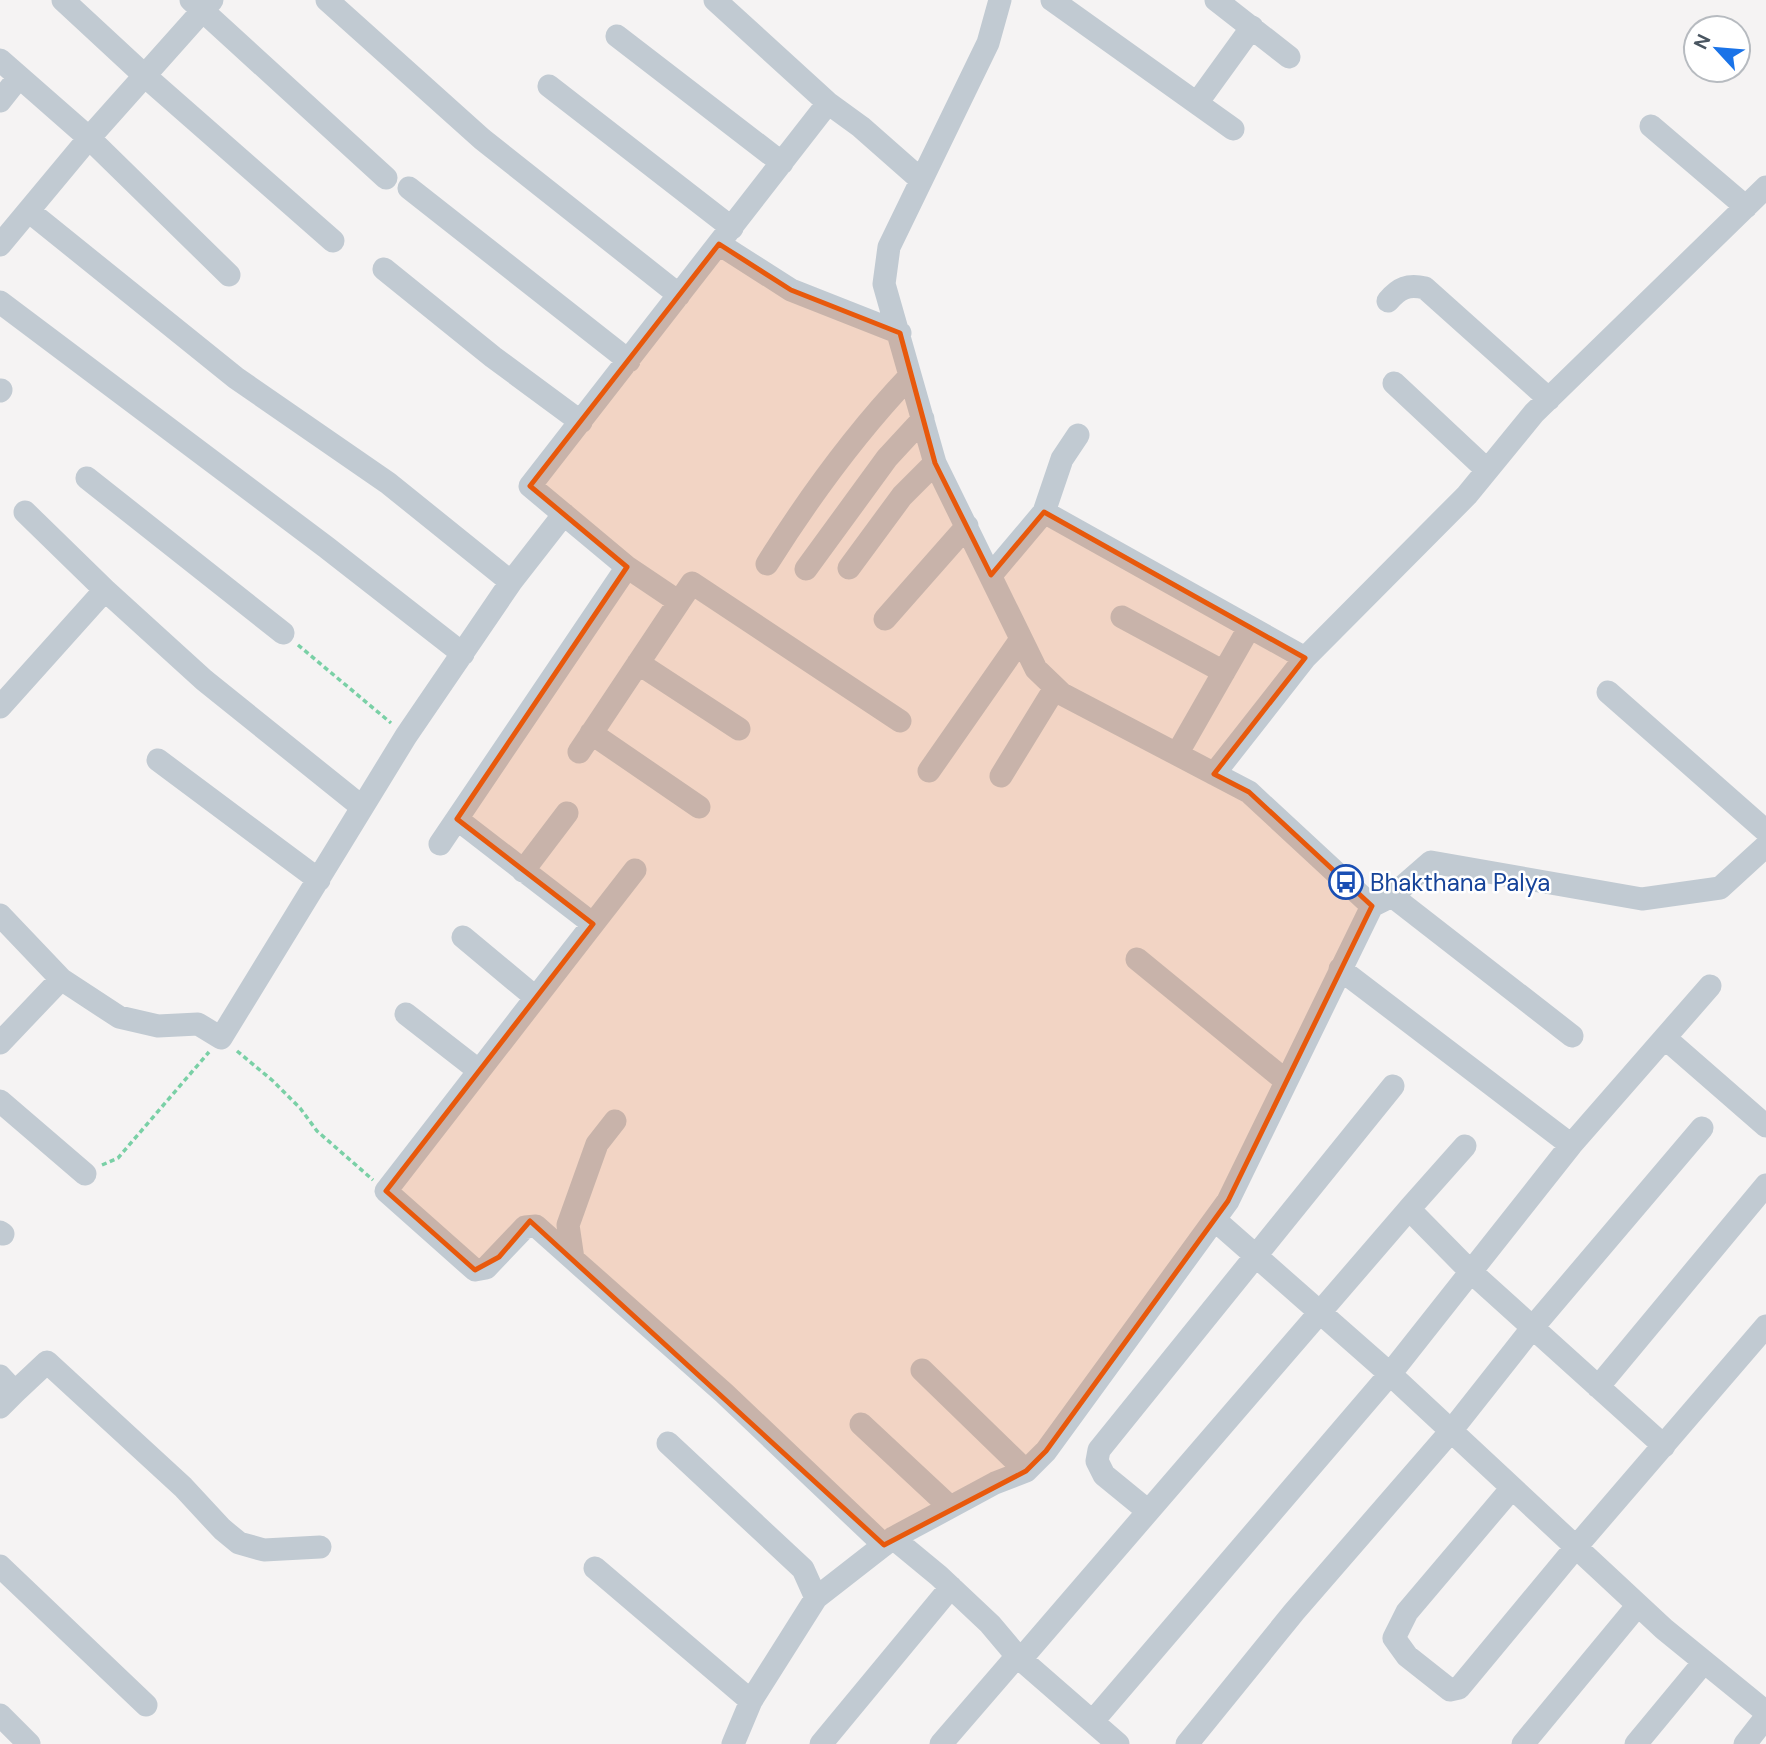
<svg xmlns="http://www.w3.org/2000/svg" width="1766" height="1744" viewBox="0 0 1766 1744" font-family="'DM Sans',sans-serif">
  <style>
    .lines { fill: none; stroke-linecap: round; stroke-linejoin: round }
    .path { stroke: #7ad0a6; stroke-width: 3.5; stroke-dasharray: 5 3.5; stroke-linecap: butt }
    .minor { stroke: #c1cad2; stroke-width: 23 }
    .marked { fill: #e8590c; fill-opacity: 0.2; stroke: #e8590c; stroke-width: 5; stroke-linejoin: round }
    .labels { text-anchor: middle; dominant-baseline: central; stroke-width: 5; stroke-linejoin: round; paint-order: stroke }
    .transit-label { font-size: 24px; fill: #164399; stroke: #fff; text-anchor: start }
  </style>
  <rect width="100%" height="100%" fill="#f5f3f3"/>
  <g class="lines">
    <path class="path" d="M298 645 391 723
      M237 1051 273 1081 300 1108 317 1131 373 1180
      M102 1165 118 1158 209 1052"/>
    <path class="minor" d="M63 0 145 76 333 241
      M191 0 386 178
      M327 0 482 139 679 295
      M715 0 828 103 861 127 920 179
      M1052 0 1233 129
      M1216 0 1289 57
      M617 36 782 163
      M0 60 89 138 229 275
      M549 86 732 228
      M0 101 19 77
      M1197 103 1252 27
      M1651 126 1746 207
      M409 188 629 361
      M719 244 791 290 900 333
      M0 245 89 138 212 0
      M384 269 493 357 581 422
      M1388 301C1399 288 1408 284 1425 288L1549 399
      M0 302 326 547 463 654
      M1394 383 1487 470
      M0 391 1 390
      M87 478 283 633
      M25 512 105 590 204 680 362 807
      M1044 512 1062 459 1078 435
      M767 564C809 497 855 434 909 377
      M849 568 902 496 935 463
      M806 569 887 458 923 419
      M991 575 1044 512 1305 658
      M511 582 564 514
      M679 602 692 583 900 721
      M1122 617 1224 672
      M885 619 967 526
      M638 663 739 729
      M1608 692 1766 831
      M0 707 105 590
      M591 733 699 807
      M579 752 679 602 627 567
      M1177 754 1249 628
      M158 760 319 880
      M929 771 1021 639
      M1214 774 1305 658 1467 495 1534 413 1766 187
      M1001 776 1055 688
      M457 819 593 924 386 1191 475 1270 486 1268 525 1227 536 1226 573 1259
      M440 844 627 567 530 486 828 103
      M523 871 567 813
      M1392 896 1572 1036
      M1372 906 1392 896 1431 862 1642 899 1720 888 1766 846
      M0 915 61 979 119 1017 158 1026 198 1024 221 1038 406 736 511 582 388 483 236 378 30 212
      M593 924 635 870
      M463 937 535 997
      M1137 959 1286 1081
      M1340 969 1571 1145
      M406 1014 478 1070
      M1665 1038 1766 1126
      M0 1043 61 979
      M0 1101 85 1174
      M615 1121 597 1144 568 1225 573 1259 724 1393 884 1545
      M1409 1209 1465 1146
      M1215 1220 1390 1374 1664 1629 1766 1712
      M0 1232 3 1234
      M922 1370 1026 1471
      M0 1376 15 1392 0 1407
      M1598 1387 1766 1185
      M15 1392 47 1362 183 1487 222 1529 239 1543 264 1550 320 1547
      M861 1424 950 1507
      M668 1443 803 1569 816 1598
      M1512 1488 1407 1612 1394 1638 1407 1656 1450 1690 1459 1688 1576 1547 1766 1326
      M1148 1511 1104 1475 1097 1461 1099 1450 1393 1086
      M893 1538 939 1576 990 1624 1017 1656 1118 1744
      M0 1566 146 1705
      M595 1568 751 1701
      M1021 1659 1409 1209 1470 1271 1664 1446
      M0 1715 29 1744
      M1093 1721 1390 1374 1571 1145 1710 986
      M733 1744 751 1701 816 1598 893 1538 995 1483 1026 1471 1046 1451 1228 1201 1372 906 1249 792 1062 694 1036 669 935 463 884 284 889 247 988 43 1000 0
      M821 1744 951 1587
      M941 1744 1017 1656
      M1187 1744 1294 1612 1451 1431 1533 1327 1702 1128
      M1523 1744 1638 1605
      M1636 1744 1704 1662
      M1745 1744 1766 1717"/>
  </g>
  <path class="marked" d="M719 244 791 290 900 333 935 463 991 575 1044 512 1305 658 1214 774 1249 792 1372 906 1228 1201 1046 1451 1026 1471 884 1545 530 1221 499 1257 475 1270 386 1191 593 924 457 819 627 567 530 486Z"/>
  <defs>
    <g id="bus-ring" transform="scale(1.75)"><circle r="9.5" fill="#fff" stroke="#1a4fb4" stroke-width="1.5"/><path d="M-5-6H5V4H4V6H2V4H-2V6H-4V4H-5ZM-3.5-4V0h7V-4ZM-3.5 1.2v1.5H-2V1.2ZM2 1.2v1.5H3.5V1.2Z" fill="#1a4fb4"/></g>
  </defs>
  <g fill-rule="evenodd">
    <use href="#bus-ring" x="1346" y="882"/>
  </g>
  <g class="labels">
    <g class="transit-label">
      <text x="1370" y="882">Bhakthana Palya</text>
    </g>
  </g>
  <g transform="translate(1717 49) rotate(296)"><circle r="33" fill="#ffffff" stroke="#b7bbc0" stroke-width="2"/>
  <path d="M0-5L12 26L0 18L-12 26Z" fill="#1a73e8"/>
  <text y="-10" font-size="19" font-weight="bold" text-anchor="middle" fill="#4a5661">N</text>
  </g>
</svg>
